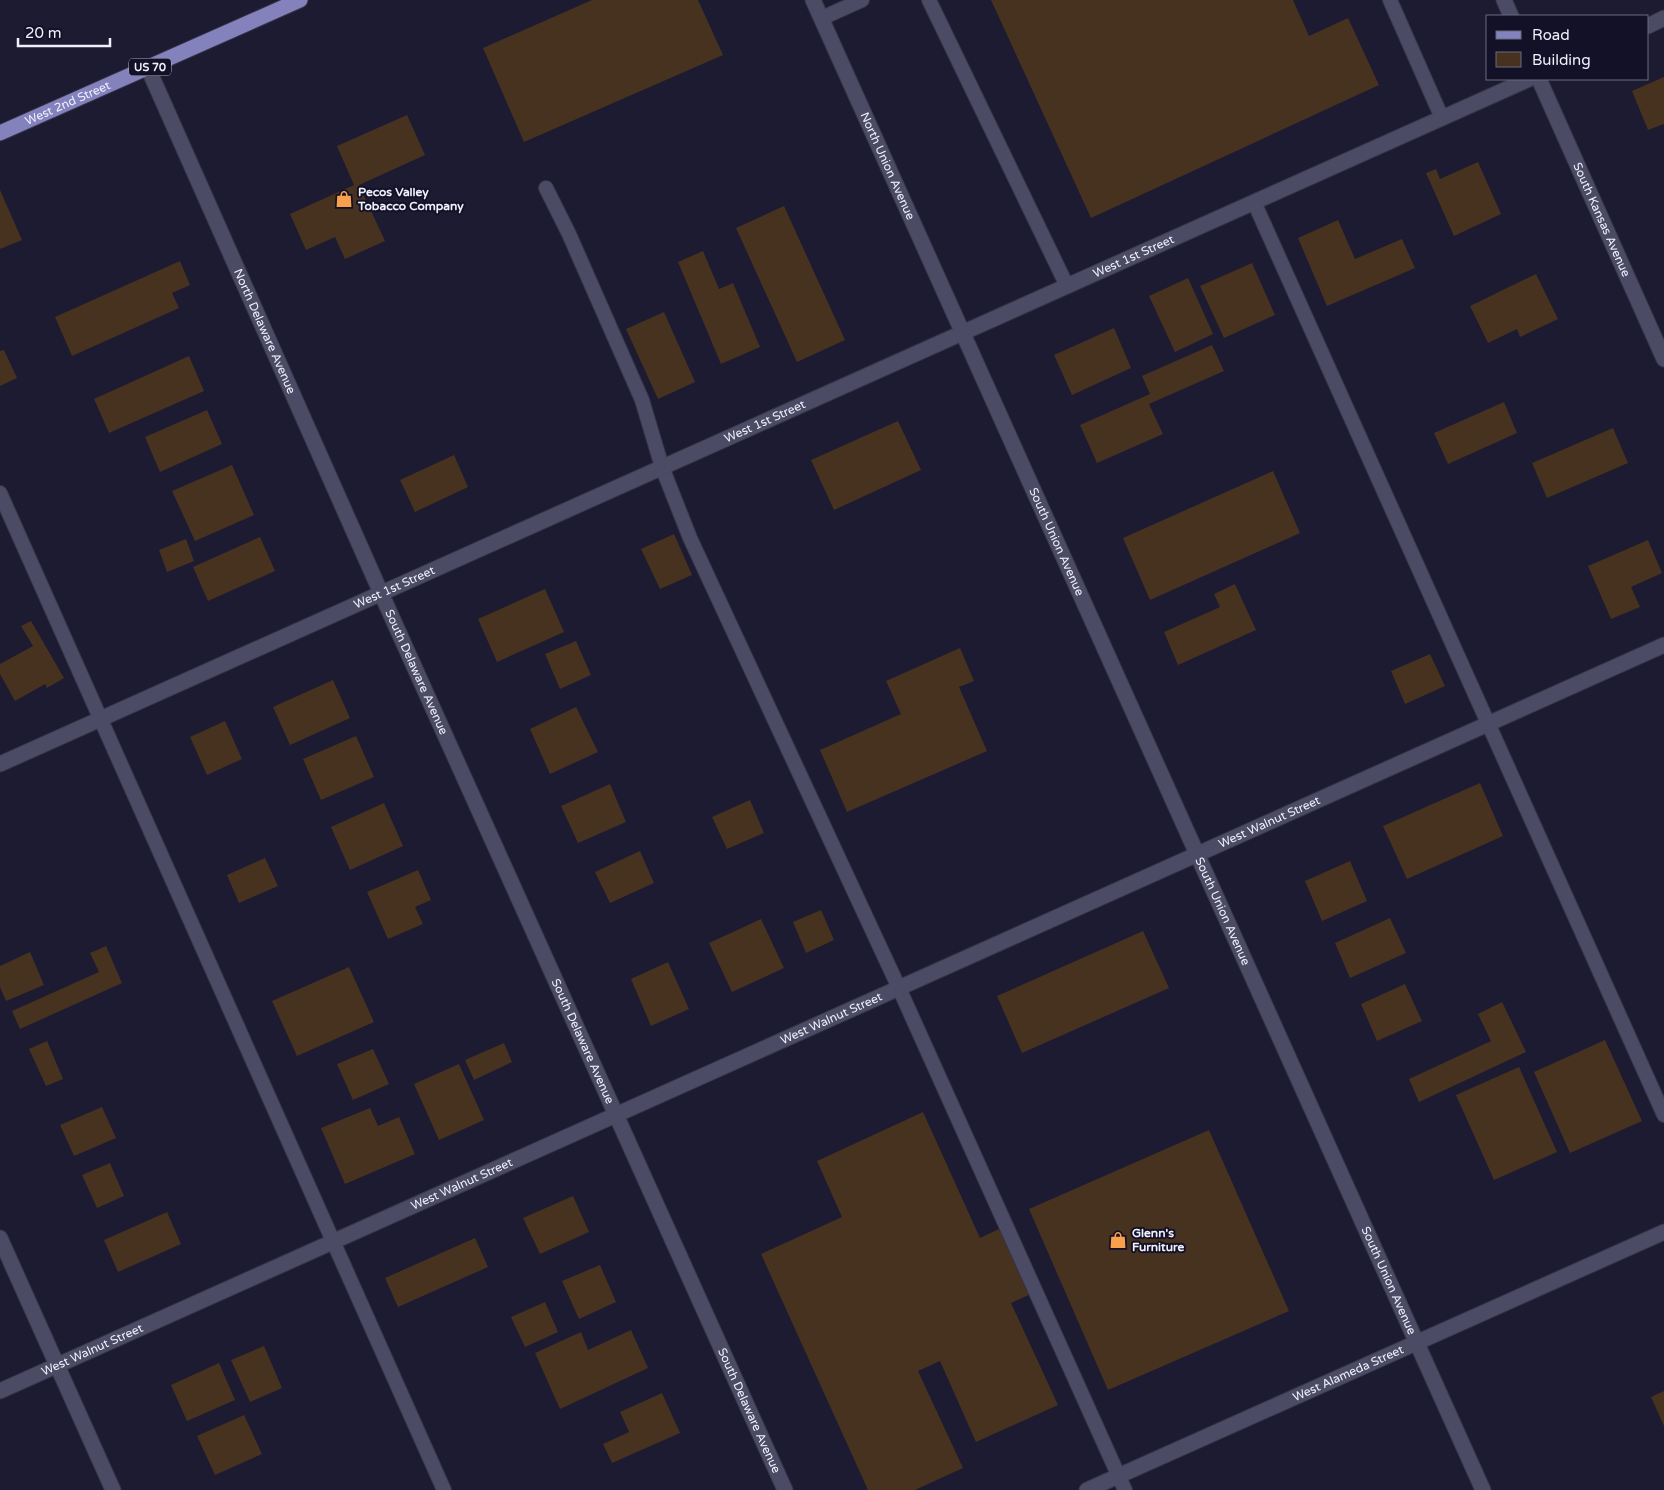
<svg xmlns="http://www.w3.org/2000/svg" width="1664" height="1490" viewBox="0 0 1664 1490" font-family="'Varela Round',sans-serif">
  <style>
    .building { fill: #47321f }
    .lines { fill: none; stroke-linecap: round; stroke-linejoin: round }
    .lane-casing { stroke: #363447; stroke-width: 16 }
    .street-casing { stroke: #363447; stroke-width: 17 }
    .secondary-casing { stroke: #363447; stroke-width: 17 }
    .primary-casing { stroke: #363447; stroke-width: 17 }
    .lane { stroke: #4b4b65; stroke-width: 14 }
    .street { stroke: #4b4b65; stroke-width: 15 }
    .secondary { stroke: #4b4b65; stroke-width: 15 }
    .primary { stroke: #8382bd; stroke-width: 15 }
    .labels { text-anchor: middle; dominant-baseline: central; stroke-width: 4; stroke-linejoin: round; paint-order: stroke }
    .shield { fill: #131128; stroke: #aeadbd; stroke-width: 1 }
    .shield-label { font-size: 11px; font-weight: bold; fill: #f0f0fd }
    .street-label { font-size: 12px; fill: #f0f0fd; stroke: #131128 }
    .poi-label { font-size: 12px; font-weight: bold; fill: #f0f0fd; stroke: #131128; text-anchor: start }
  </style>
  <rect width="100%" height="100%" fill="#1c1b32"/>
  <path class="building" d="M592 0H698L723 55 524 142 483 48Z
    M991 0H1293L1309 36 1348 18 1379 85 1091 218Z
    M1664 77V124L1648 130 1632 91Z
    M407 115 425 155 359 185 385 241 345 259 335 237 306 250 290 214 354 185 337 146Z
    M1478 162 1501 214 1454 236 1426 173 1436 169 1440 179Z
    M0 190 22 240 0 249Z
    M784 206 845 340 797 362 736 228Z
    M1338 220 1355 259 1402 239 1415 268 1327 306 1298 238Z
    M703 251 719 289 733 283 760 347 721 364 678 262Z
    M180 261 190 285 172 293 179 308 72 356 55 317Z
    M1252 263 1275 315 1224 338 1200 286Z
    M1536 274 1558 319 1520 337 1517 329 1488 343 1470 306Z
    M1188 278 1213 334 1175 352 1149 296Z
    M664 312 695 382 658 399 626 329Z
    M1114 328 1131 368 1072 395 1054 355Z
    M1212 345 1224 371 1149 404 1163 434 1097 463 1080 425 1150 394 1142 376Z
    M4 350 17 378 0 386V351Z
    M189 356 204 391 109 433 94 399Z
    M1504 402 1517 433 1448 464 1434 433Z
    M207 410 222 444 160 472 145 437Z
    M898 421 921 470 834 510 811 460Z
    M1613 428 1628 463 1547 498 1532 463Z
    M454 455 468 487 415 512 400 480Z
    M232 465 254 515 195 541 172 491Z
    M1273 471 1300 533 1150 600 1123 538Z
    M674 534 692 575 660 589 641 549Z
    M260 537 275 571 208 601 193 567Z
    M186 539 194 561 167 572 159 550Z
    M1648 540 1662 573 1631 587 1640 607 1611 619 1588 566Z
    M1235 584 1256 630 1178 665 1164 632 1220 607 1214 594Z
    M545 589 564 632 497 662 478 619Z
    M31 621 64 678 47 688 45 684 15 701 0 674V664L33 646 21 626Z
    M576 641 591 675 560 689 545 654Z
    M960 648 974 681 959 687 987 751 847 812 820 750 901 714 886 681Z
    M1430 654 1445 686 1405 704 1391 671Z
    M333 680 350 718 290 745 273 707Z
    M576 707 598 752 550 774 530 729Z
    M225 721 242 759 207 775 190 737Z
    M356 736 374 777 321 800 303 759Z
    M1480 783 1503 836 1407 879 1383 826Z
    M610 784 626 822 578 843 561 806Z
    M750 800 764 833 727 849 712 817Z
    M384 803 403 846 350 870 331 827Z
    M640 851 654 883 610 903 595 872Z
    M265 858 278 886 239 903 227 875Z
    M1350 861 1367 901 1322 921 1305 881Z
    M418 870 431 900 415 907 423 924 388 939 367 892Z
    M821 910 834 940 806 953 793 922Z
    M1390 918 1406 953 1350 978 1335 943Z
    M761 919 784 968 732 992 709 943Z
    M1143 931 1169 988 1022 1053 997 996Z
    M106 946 122 983 20 1029 12 1011 99 972 90 953Z
    M30 952 44 985 6 1001 0 987V966Z
    M668 962 689 1009 651 1026 631 979Z
    M349 967 374 1022 297 1056 272 1001Z
    M1405 984 1422 1021 1377 1041 1361 1004Z
    M1502 1002 1526 1052 1419 1102 1409 1079 1491 1041 1478 1014Z
    M1605 1040 1642 1121 1570 1153 1534 1072Z
    M47 1041 63 1079 46 1086 29 1049Z
    M504 1043 512 1062 474 1080 465 1060Z
    M373 1049 389 1084 353 1100 337 1064Z
    M459 1064 484 1120 439 1140 414 1084Z
    M1519 1067 1557 1152 1494 1180 1456 1095Z
    M102 1107 116 1138 74 1156 60 1125Z
    M370 1108 378 1126 399 1117 415 1154 345 1184 321 1128Z
    M923 1112 980 1238 1001 1228 1031 1294 1011 1303 1058 1405 976 1442 940 1361 918 1371 963 1468 915 1490H868L761 1254 842 1217 817 1161Z
    M1209 1130 1289 1311 1108 1390 1029 1209Z
    M110 1163 124 1196 97 1208 82 1175Z
    M573 1196 589 1232 540 1254 523 1218Z
    M167 1212 181 1244 118 1272 104 1240Z
    M475 1238 488 1267 398 1307 385 1278Z
    M600 1265 616 1302 579 1319 562 1281Z
    M545 1302 558 1332 525 1347 511 1317Z
    M631 1330 648 1368 560 1409 535 1353 581 1332 588 1350Z
    M264 1346 282 1388 250 1402 231 1360Z
    M219 1363 235 1400 187 1421 171 1385Z
    M1664 1391V1426L1651 1397Z
    M662 1393 680 1433 612 1463 603 1444 629 1432 620 1412Z
    M244 1415 262 1454 215 1475 197 1436Z"/>
  <g class="lines">
    <g class="lane-casing">
      <path id="lane" d="M929 0 1067 286
        M1390 0 1442 118
        M822 18 862 0
        M546 188 569 234 642 400 662 467 690 538 899 988 1125 1490
        M1254 202 1664 1115
        M0 493C150 824 295 1158 444 1490"/>
    </g>
    <g class="street-casing">
      <g id="street">
        <path d="M1504 0 1511 16"/>
        <path d="M1648 26 1664 18"/>
        <path id="s1" d="M148 68 381 593 785 1490"/>
        <path id="s2" d="M1539 79 1664 359"/>
        <path id="s3" d="M0 764 1529 79"/>
        <path d="M0 1238 113 1490"/>
        <path id="s4" d="M0 1391 1664 645"/>
      </g>
    </g>
    <g class="secondary-casing">
      <g id="secondary">
        <path id="s5" d="M813 0 1483 1490"/>
        <path id="s6" d="M1087 1490 1664 1232"/>
      </g>
    </g>
    <g class="primary-casing">
      <g id="primary">
        <path id="s7" d="M0 133 300 0"/>
      </g>
    </g>
    <use href="#lane" class="lane"/>
    <use href="#street" class="street"/>
    <use href="#secondary" class="secondary"/>
    <use href="#primary" class="primary"/>
  </g>
  <defs>
    <g id="shop-bare" transform="scale(1.35)"><path d="M-5-2.5h2.3a2.7 3.5 0 0 1 5.4 0H5L5.5 6h-11ZM-1.5-2.5h3a1.5 2.3 0 0 0-3 0Z" fill="#f9a04c" stroke="#131128" stroke-width="2.5" paint-order="stroke"/></g>
  </defs>
  <g fill-rule="evenodd">
    <use href="#shop-bare" x="344" y="199"/>
    <use href="#shop-bare" x="1118" y="1240"/>
  </g>
  <g class="labels">
    <rect class="shield" x="129" y="58.5" width="42" height="17" rx="4"/>
    <g class="shield-label">
      <text x="150" y="67">US 70</text>
    </g>
    <g class="street-label">
      <text stroke="none"><textPath href="#s7" startOffset="74">West 2nd Street</textPath></text>
      <text stroke="none"><textPath href="#s5" startOffset="182">North Union Avenue</textPath></text>
      <text stroke="none"><textPath href="#s2" startOffset="154">South Kansas Avenue</textPath></text>
      <text stroke="none"><textPath href="#s3" startOffset="1242">West 1st Street</textPath></text>
      <text stroke="none"><textPath href="#s1" startOffset="288">North Delaware Avenue</textPath></text>
      <text stroke="none"><textPath href="#s3" startOffset="838">West 1st Street</textPath></text>
      <text stroke="none"><textPath href="#s5" startOffset="594">South Union Avenue</textPath></text>
      <text stroke="none"><textPath href="#s3" startOffset="432">West 1st Street</textPath></text>
      <text stroke="none"><textPath href="#s1" startOffset="661">South Delaware Avenue</textPath></text>
      <text stroke="none"><textPath href="#s4" startOffset="1391">West Walnut Street</textPath></text>
      <text stroke="none"><textPath href="#s5" startOffset="999">South Union Avenue</textPath></text>
      <text stroke="none"><textPath href="#s4" startOffset="911">West Walnut Street</textPath></text>
      <text stroke="none"><textPath href="#s1" startOffset="1066">South Delaware Avenue</textPath></text>
      <text stroke="none"><textPath href="#s4" startOffset="506">West Walnut Street</textPath></text>
      <text stroke="none"><textPath href="#s5" startOffset="1404">South Union Avenue</textPath></text>
      <text stroke="none"><textPath href="#s4" startOffset="101">West Walnut Street</textPath></text>
      <text stroke="none"><textPath href="#s6" startOffset="286">West Alameda Street</textPath></text>
      <text stroke="none"><textPath href="#s1" startOffset="1471">South Delaware Avenue</textPath></text>
    </g>
    <g class="poi-label">
      <text x="358" y="192">Pecos Valley<tspan x="358" dy="14">Tobacco Company</tspan></text>
      <text x="1132" y="1233">Glenn's<tspan x="1132" dy="14">Furniture</tspan></text>
    </g>
  </g>
  <rect x="1486" y="15" width="162" height="65" fill="#131128" stroke="#6b6a7d"/>
  <rect x="1496" y="31" width="25" height="8" fill="#8382bd" stroke="#6b6a7d"/>
  <text x="1532" y="40" font-size="15" fill="#f0f0fd">Road</text>
  <rect x="1496" y="52" width="25" height="15" fill="#47321f" stroke="#6b6a7d"/>
  <text x="1532" y="65" font-size="15" fill="#f0f0fd">Building</text>
  <path d="M18 38v8h92v-8" fill="none" stroke="#f0f0fd" stroke-width="2.5"/>
  <text x="25" y="38" font-size="15" fill="#f0f0fd" stroke="#131128" stroke-width="4" paint-order="stroke">20 m</text>
</svg>
